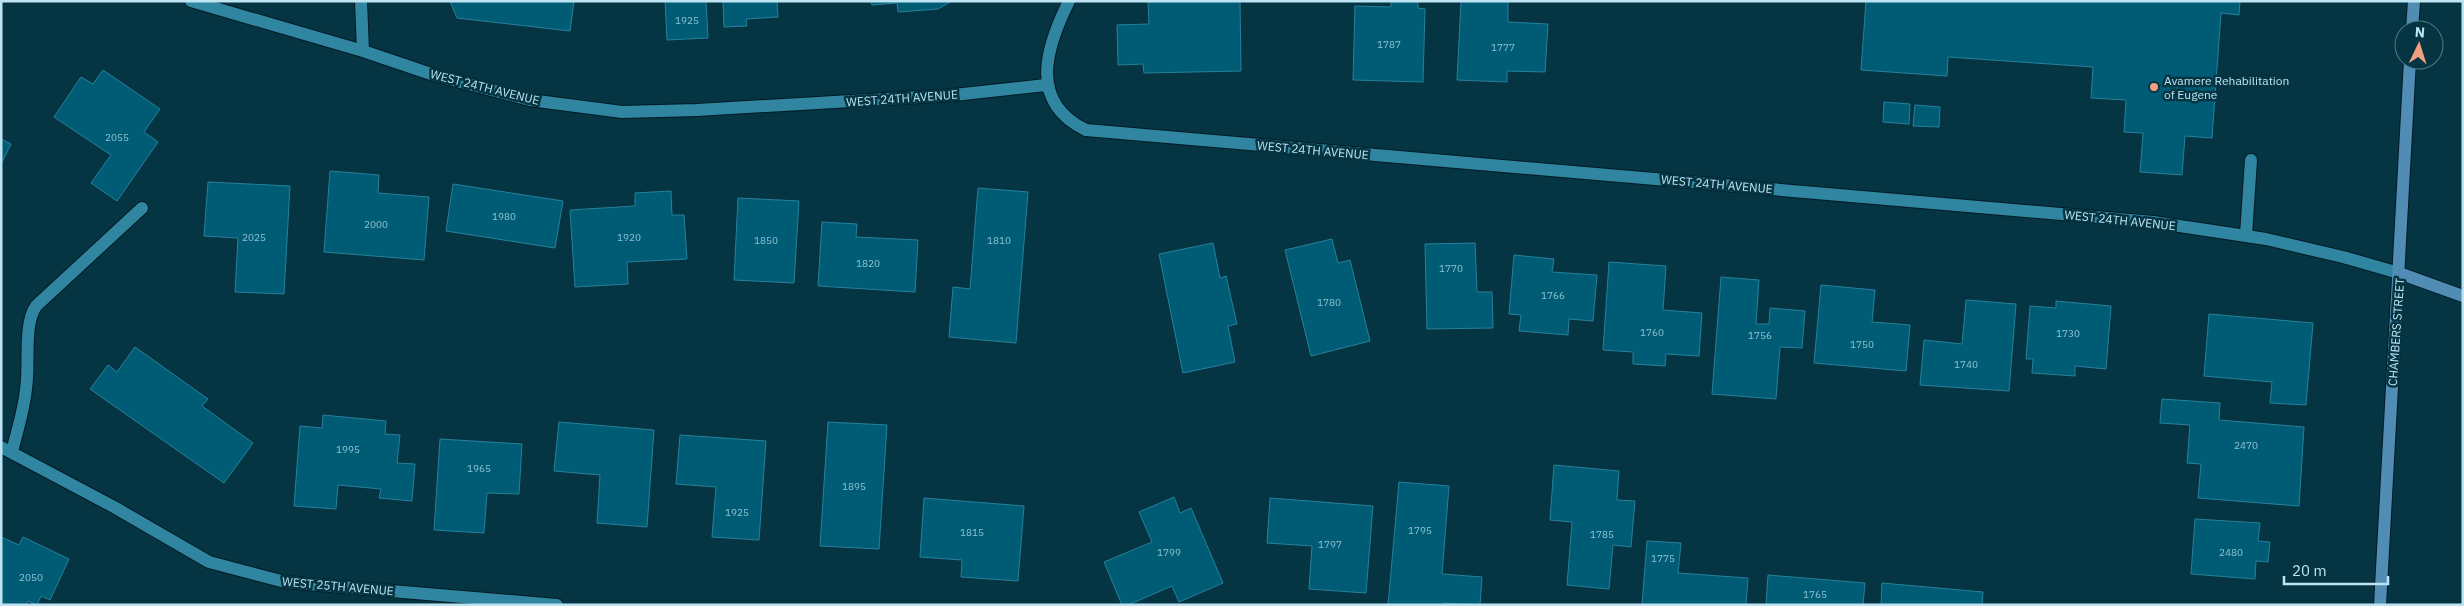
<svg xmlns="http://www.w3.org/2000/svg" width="2464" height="606" viewBox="0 0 2464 606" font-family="'IBM Plex Sans',sans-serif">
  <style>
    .building { fill: #005c74; stroke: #28809b }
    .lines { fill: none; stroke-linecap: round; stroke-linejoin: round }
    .lane-casing { stroke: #021b24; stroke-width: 14 }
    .street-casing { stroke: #021b24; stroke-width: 14 }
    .secondary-casing { stroke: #021b24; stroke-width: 14 }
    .lane { stroke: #3086a1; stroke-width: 12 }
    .street { stroke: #3086a1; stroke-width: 12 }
    .secondary { stroke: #508cb4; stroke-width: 12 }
    .poi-dot { fill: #f2a07f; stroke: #053543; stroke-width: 2 }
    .labels { text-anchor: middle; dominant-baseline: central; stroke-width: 5; stroke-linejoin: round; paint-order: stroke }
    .number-label { font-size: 10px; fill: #8ec2d3 }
    .poi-label { font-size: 12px; fill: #bee4f3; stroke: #053543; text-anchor: start }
    .street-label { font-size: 12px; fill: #bee4f3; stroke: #053543 }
  </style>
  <rect width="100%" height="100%" fill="#053543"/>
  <path class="building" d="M450 1H574L570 31 457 18Z
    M665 1H706L708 38 667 40Z
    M723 1H777L778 17 746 19 747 26 724 27Z
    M871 1H952L938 9 898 12 897 3 872 5Z
    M1148 1H1240L1241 71 1144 73 1143 64 1118 65 1117 25 1149 24Z
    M1391 1H1418V8L1425 9 1423 82 1353 80 1355 6 1391 7Z
    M1461 1H1508V22L1548 24 1545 72 1507 71V82L1457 80Z
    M1866 1H2240L2239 15 2221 13 2212 138 2185 136 2182 175 2140 172 2143 133 2124 132 2126 100 2091 98 2093 67 1948 57 1947 76 1861 70Z
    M103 70 160 109 144 132 158 142 117 201 91 183 111 155 54 117 81 77 93 84Z
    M1884 102 1910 104 1909 124 1883 122Z
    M1915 105 1940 107 1939 127 1913 126Z
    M1 139 11 144 1 164Z
    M330 171 379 175 378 193 429 197 424 260 324 252Z
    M208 182 290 186 284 294 235 292 238 238 204 236Z
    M453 184 563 201 555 248 446 231Z
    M978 188 1028 192 1016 343 949 337 953 287 970 289Z
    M671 191 672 215H684L687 259 627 262 628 284 575 287 570 210 635 206V193Z
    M738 198 799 201 794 283 734 280Z
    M822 222 857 224 856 237 918 240 915 292 818 286Z
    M1332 239 1338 263 1350 260 1370 341 1311 356 1285 250Z
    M1213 243 1220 278 1226 276 1237 324 1228 326 1235 362 1183 373 1159 254Z
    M1475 243 1477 292H1492L1493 328 1427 329 1425 244Z
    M1514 255 1554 259 1552 272 1597 275 1593 321 1569 319 1568 335 1519 331 1521 315 1509 314Z
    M1609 262 1666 266 1663 310 1702 313 1699 356 1666 354 1665 366 1633 364V352L1603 350Z
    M1721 277 1759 280 1756 324H1769L1770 308 1805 311 1802 348 1780 347 1776 399 1712 394Z
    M1821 285 1875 290 1872 322 1910 325 1906 371 1814 363Z
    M1966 300 2016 304 2009 391 1920 385 1924 340 1962 344Z
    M2056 301 2111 306 2106 369 2075 366V376L2032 373 2033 359H2026L2030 306 2056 308Z
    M2209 314 2313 323 2306 405 2270 403 2272 382 2204 376Z
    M135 347 208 399 202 406 253 443 224 483 90 389 108 365 117 372Z
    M2162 399 2220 403 2219 420 2304 427 2299 506 2198 498 2201 464 2187 463 2190 425 2160 423Z
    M323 415 386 421 385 434 400 435 397 463 415 464 412 501 379 498 381 489 338 485 336 509 294 506 300 426 322 428Z
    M559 422 654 430 647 527 597 523 600 475 554 471Z
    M828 422 887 425 879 549 820 546Z
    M680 435 766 441 759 540 712 537 716 487 676 484Z
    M440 439 522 444 519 494 487 493 484 533 434 530Z
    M1554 465 1619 471 1617 500 1635 501 1631 547 1613 545 1609 589 1567 585 1572 522 1550 520Z
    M1399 482 1449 486 1442 574 1482 577 1480 605 1443 603V605H1388Z
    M1174 497 1180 513 1191 508 1223 583 1179 602 1172 586 1128 605H1122L1104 562 1152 542 1139 512Z
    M924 498 1024 506 1018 581 961 577 962 560 920 557Z
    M1270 498 1373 506 1366 593 1309 589 1312 546 1267 543Z
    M2195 519 2260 523 2258 541 2270 542 2268 562 2256 561 2255 579 2191 574Z
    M1 537 19 545 23 537 69 559 50 600 41 596 37 605 28 601 26 605 1 604Z
    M1647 541 1681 543 1678 573 1748 578 1746 605H1642Z
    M1768 575 1865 583 1863 605H1766Z
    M1882 583 1983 592 1982 605H1881Z"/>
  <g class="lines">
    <g class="lane-casing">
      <path id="lane" d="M2246 235 2251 160"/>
    </g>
    <g class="street-casing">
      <path id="street" d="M191 1 363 51 434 75 530 100 622 112 697 110 954 95 1046 85
        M361 1 363 51
        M1069 1C1046 47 1028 102 1086 130L2153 222 2266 239 2343 257 2399 273
        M1 447 114 507 209 562 285 582 557 605
        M12 452C17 431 24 410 26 389 30 364 23 325 36 306L142 208"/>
    </g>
    <g class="secondary-casing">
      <path id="secondary" d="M2412 30 2414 1
        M2399 273 2463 296
        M2380 605 2410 60"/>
    </g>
    <use href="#lane" class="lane"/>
    <use href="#street" class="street"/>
    <use href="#secondary" class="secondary"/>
  </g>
  <circle class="poi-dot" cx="2154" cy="87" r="5"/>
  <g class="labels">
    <g class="number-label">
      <text x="687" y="20">1925</text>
      <text x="1389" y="44">1787</text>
      <text x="1503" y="47">1777</text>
      <text x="117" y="137">2055</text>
      <text x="504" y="216">1980</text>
      <text x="376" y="224">2000</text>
      <text x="254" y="237">2025</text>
      <text x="629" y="237">1920</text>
      <text x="766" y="240">1850</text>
      <text x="999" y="240">1810</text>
      <text x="868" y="263">1820</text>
      <text x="1451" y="268">1770</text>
      <text x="1553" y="295">1766</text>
      <text x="1329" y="302">1780</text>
      <text x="1652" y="332">1760</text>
      <text x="2068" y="333">1730</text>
      <text x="1760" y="335">1756</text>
      <text x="1862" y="344">1750</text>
      <text x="1966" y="364">1740</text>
      <text x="2246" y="445">2470</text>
      <text x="348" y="449">1995</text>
      <text x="479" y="468">1965</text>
      <text x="854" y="486">1895</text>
      <text x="737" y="512">1925</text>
      <text x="1420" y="530">1795</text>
      <text x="972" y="532">1815</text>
      <text x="1602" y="534">1785</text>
      <text x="1330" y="544">1797</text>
      <text x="1169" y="552">1799</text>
      <text x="2231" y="552">2480</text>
      <text x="1663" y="558">1775</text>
      <text x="31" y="577">2050</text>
      <text x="1815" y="594">1765</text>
    </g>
    <g class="poi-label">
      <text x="2164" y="80">Avamere Rehabilitation<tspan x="2164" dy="14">of Eugene</tspan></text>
    </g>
    <g class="street-label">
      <text transform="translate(485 87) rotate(14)">WEST 24TH AVENUE</text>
      <text transform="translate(902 98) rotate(-4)">WEST 24TH AVENUE</text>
      <text transform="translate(1313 150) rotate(5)">WEST 24TH AVENUE</text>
      <text transform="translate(1717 184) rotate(5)">WEST 24TH AVENUE</text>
      <text transform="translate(2120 220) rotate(6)">WEST 24TH AVENUE</text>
      <text transform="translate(2396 332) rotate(-86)">CHAMBERS STREET</text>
      <text transform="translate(338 586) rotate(5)">WEST 25TH AVENUE</text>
    </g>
  </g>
  <rect width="2464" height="606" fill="none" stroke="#bee4f3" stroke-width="5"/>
  <g transform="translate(2419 45) rotate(4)"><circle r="24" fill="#053543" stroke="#4f7b89"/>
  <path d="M0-4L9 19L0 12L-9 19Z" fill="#f2a07f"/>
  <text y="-8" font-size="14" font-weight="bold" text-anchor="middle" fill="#bee4f3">N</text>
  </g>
  <path d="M2284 576v8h104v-8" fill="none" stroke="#bee4f3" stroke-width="2.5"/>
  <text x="2292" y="576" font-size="15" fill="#bee4f3" stroke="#053543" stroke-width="4" paint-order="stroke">20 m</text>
</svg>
